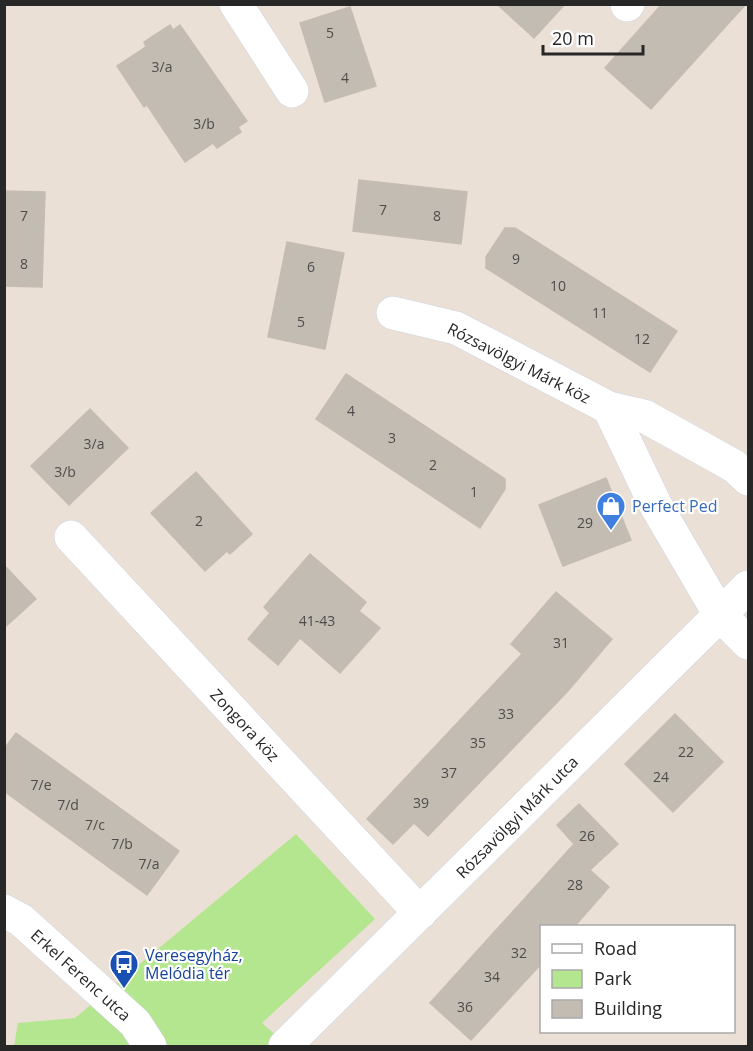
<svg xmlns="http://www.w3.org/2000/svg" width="753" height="1051" viewBox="0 0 753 1051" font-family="'Open Sans',sans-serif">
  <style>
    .green { fill: #b3e68e }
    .building { fill: #c2bcb3; stroke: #c6bcb1; stroke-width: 1.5 }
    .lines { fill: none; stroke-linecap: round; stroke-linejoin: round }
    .street-casing { stroke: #ccd2e1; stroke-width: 34 }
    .street { stroke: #fff; stroke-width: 33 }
    .labels { text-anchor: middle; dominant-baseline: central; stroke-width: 4.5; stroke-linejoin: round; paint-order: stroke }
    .number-label { font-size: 14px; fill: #4e4c4a }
    .street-label { font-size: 16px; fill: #272727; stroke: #fff }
    .shop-label { font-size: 16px; fill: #366cbe; stroke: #fff; text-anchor: start }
    .transit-label { font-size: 16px; fill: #164399; stroke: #fff; text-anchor: start }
  </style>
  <rect width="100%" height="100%" fill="#ebe0d6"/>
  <path class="green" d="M296 834 375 919 262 1023 288 1046H14L18 1023 75 1018Z"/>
  <path class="building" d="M497 4H565L534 38Z
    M662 4H746L651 109 605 68Z
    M350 7 376 86 325 102 300 23Z
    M170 25 173 30 180 25 247 121 238 127 241 132 217 148 213 143 185 162 147 105 144 107 117 66 146 47 144 42Z
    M359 180 467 192 461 244 353 231Z
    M4 191 45 192 42 287 4 286Z
    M505 228H515L677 331 650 372 486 268V257Z
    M287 242 344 253 325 349 268 337Z
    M346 374 505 479V489L480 528 316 419Z
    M90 409 128 448 69 505 31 466Z
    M196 472 252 534 230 554 227 551 205 571 151 513Z
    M606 478 631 540 563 566 539 505Z
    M310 554 366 602 359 611 380 628 340 673 300 638 278 665 248 639 270 613 264 607Z
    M4 565 36 599 4 628Z
    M556 592 612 639 567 692 428 836 414 823 393 844 367 819 522 654 511 644Z
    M675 714 723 762 673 812 625 764Z
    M16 733 179 851 147 895 4 791V749Z
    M579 804 618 844 590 870 609 887 574 927H542V963L471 1040 430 1003 574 844 557 825Z"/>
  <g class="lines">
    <g class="street-casing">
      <path id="street" d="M236 4 292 91
        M627 5 628 4
        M393 313 456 328 609 408 655 504 720 615 748 643
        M609 408 644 416 734 466 748 479
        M71 537 420 913
        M4 911 21 920 135 1023 150 1046
        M285 1046 748 587"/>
    </g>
    <use href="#street" class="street"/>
  </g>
  <defs>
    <g id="shop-pin" transform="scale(1.5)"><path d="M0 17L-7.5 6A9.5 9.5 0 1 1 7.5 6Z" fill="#3f7fe0" stroke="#fff"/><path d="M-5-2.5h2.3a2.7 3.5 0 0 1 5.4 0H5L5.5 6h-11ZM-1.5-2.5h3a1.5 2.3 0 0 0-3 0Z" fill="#fff"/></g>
    <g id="bus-pin" transform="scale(1.5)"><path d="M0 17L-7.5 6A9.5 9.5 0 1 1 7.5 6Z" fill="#1a4fb4" stroke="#fff"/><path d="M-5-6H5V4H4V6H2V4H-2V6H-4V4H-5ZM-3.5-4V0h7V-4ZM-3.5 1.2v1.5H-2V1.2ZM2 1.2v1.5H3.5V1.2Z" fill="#fff"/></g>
  </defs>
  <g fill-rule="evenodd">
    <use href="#shop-pin" x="611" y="506"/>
    <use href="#bus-pin" x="124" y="964"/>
  </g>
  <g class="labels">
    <g class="number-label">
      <text x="330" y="32">5</text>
      <text x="162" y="66">3/a</text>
      <text x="345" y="77">4</text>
      <text x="204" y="123">3/b</text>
      <text x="383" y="209">7</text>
      <text x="24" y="215">7</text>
      <text x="437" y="215">8</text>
      <text x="516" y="258">9</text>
      <text x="24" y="263">8</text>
      <text x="311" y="266">6</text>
      <text x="558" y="285">10</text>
      <text x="600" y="312">11</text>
      <text x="301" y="321">5</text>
      <text x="642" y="338">12</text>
      <text x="351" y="410">4</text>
      <text x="392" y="437">3</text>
      <text x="94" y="443">3/a</text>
      <text x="433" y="464">2</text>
      <text x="65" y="471">3/b</text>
      <text x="474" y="491">1</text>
      <text x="199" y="520">2</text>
      <text x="585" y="522">29</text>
      <text x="317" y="620">41-43</text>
      <text x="561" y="642">31</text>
      <text x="506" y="713">33</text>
      <text x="478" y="742">35</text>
      <text x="686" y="751">22</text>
      <text x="449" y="772">37</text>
      <text x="661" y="776">24</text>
      <text x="41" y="784">7/e</text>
      <text x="421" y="802">39</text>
      <text x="68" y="804">7/d</text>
      <text x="95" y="824">7/c</text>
      <text x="587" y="835">26</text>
      <text x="122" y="843">7/b</text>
      <text x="149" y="863">7/a</text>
      <text x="575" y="884">28</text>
      <text x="519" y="952">32</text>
      <text x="492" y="976">34</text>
      <text x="465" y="1006">36</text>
    </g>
    <g class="street-label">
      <text transform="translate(519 363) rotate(27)">Rózsavölgyi Márk köz</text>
      <text transform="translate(245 725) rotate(47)">Zongora köz</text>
      <text transform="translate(517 817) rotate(-45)">Rózsavölgyi Márk utca</text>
      <text transform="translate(81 975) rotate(42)">Erkel Ferenc utca</text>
    </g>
    <g class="shop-label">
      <text x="632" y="506">Perfect Ped</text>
    </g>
    <g class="transit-label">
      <text x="145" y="955">Veresegyház,<tspan x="145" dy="18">Melódia tér</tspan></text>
    </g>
  </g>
  <rect width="753" height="1051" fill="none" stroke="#272727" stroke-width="12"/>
  <rect x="540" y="925" width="195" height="108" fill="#ffffff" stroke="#a9a9a9" stroke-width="1.5"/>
  <rect x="552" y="944" width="30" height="9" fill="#ffffff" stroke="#a9a9a9" stroke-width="1.5"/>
  <text x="594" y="955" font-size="18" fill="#272727">Road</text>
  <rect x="552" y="970" width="30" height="18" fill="#b3e68e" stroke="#a9a9a9" stroke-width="1.5"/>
  <text x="594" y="985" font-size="18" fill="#272727">Park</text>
  <rect x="552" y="1000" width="30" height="18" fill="#c2bcb3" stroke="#a9a9a9" stroke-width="1.5"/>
  <text x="594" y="1015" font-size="18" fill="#272727">Building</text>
  <path d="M543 45v9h100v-9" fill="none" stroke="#272727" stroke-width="3"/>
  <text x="552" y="45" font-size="18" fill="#272727" stroke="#ffffff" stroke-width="4.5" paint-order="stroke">20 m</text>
</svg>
